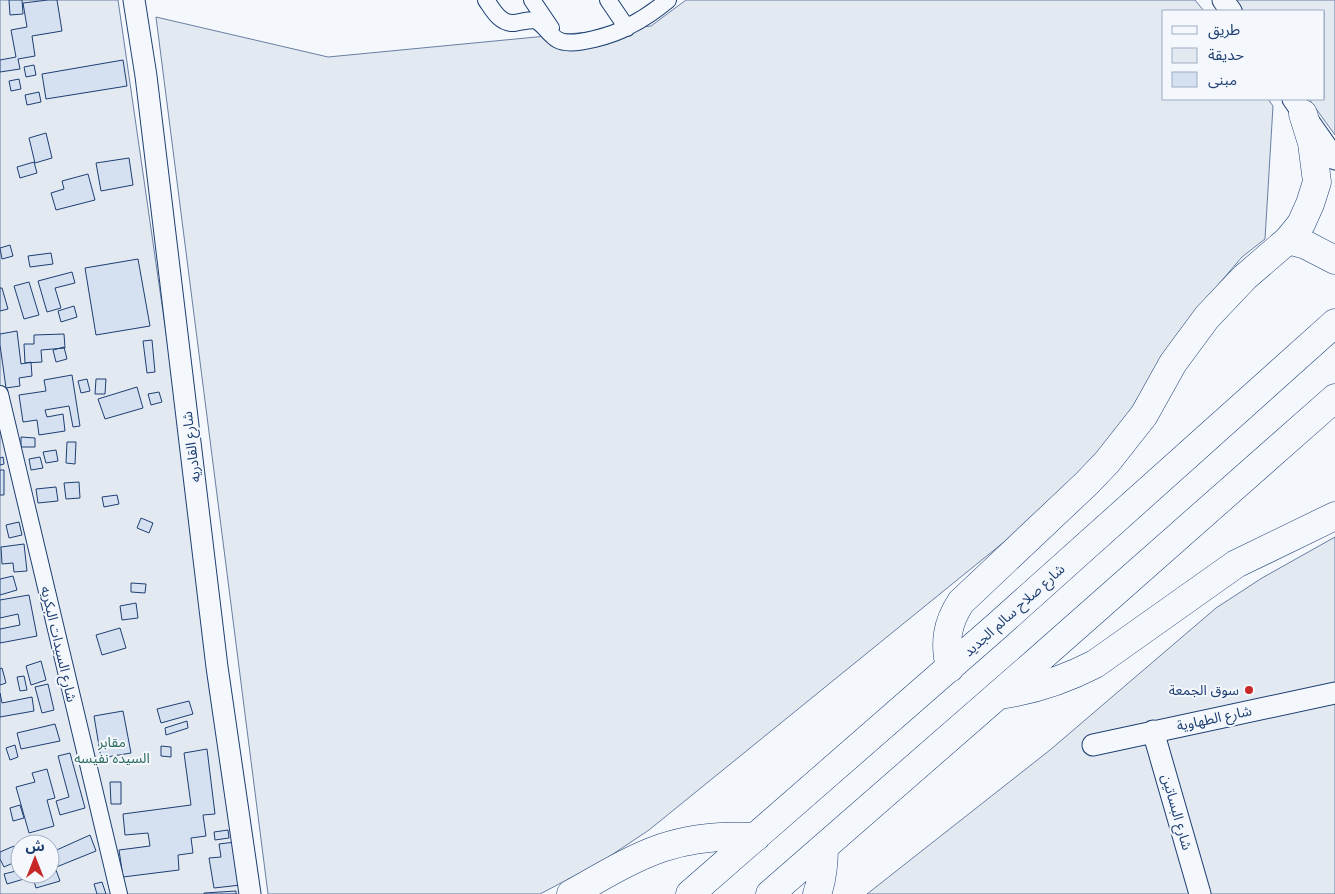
<svg xmlns="http://www.w3.org/2000/svg" width="1335" height="894" viewBox="0 0 1335 894" font-family="Poppins,'Noto Sans Arabic',sans-serif">
  <style>
    .green { fill: #e3e9f0; stroke: #687fa3; fill-rule: evenodd }
    .building { fill: #d5e0f0; stroke: #1d3f73 }
    .lines { fill: none; stroke-linecap: round; stroke-linejoin: round }
    .minor-casing { stroke: #1d3f73; stroke-width: 18 }
    .tertiary-casing { stroke: #1d3f73; stroke-width: 23 }
    .trunk-casing { stroke: #1d3f73; stroke-width: 29 }
    .minor { stroke: #f4f7fb; stroke-width: 16 }
    .tertiary { stroke: #f4f7fb; stroke-width: 21 }
    .trunk { stroke: #f4f7fb; stroke-width: 28 }
    .poi-dot { fill: #c62828; stroke: #f4f7fb; stroke-width: 2 }
    .labels { text-anchor: middle; dominant-baseline: central; stroke-width: 4; stroke-linejoin: round; paint-order: stroke }
    .street-label { font-size: 14px; fill: #1d3f73; stroke: #f4f7fb }
    .poi-label { font-size: 14px; fill: #1d3f73; stroke: #f4f7fb; text-anchor: end }
    .park-label { font-size: 14px; fill: #2c6c60; stroke: #f4f7fb }
  </style>
  <rect width="100%" height="100%" fill="#f4f7fb"/>
  <path class="green" d="M0 0H118L247 894H0ZM20 844H50V874H20Z
    M686 0H1195L1204 11H1164V99H1268L1273 106 1265 239 1242 257 1192 315 1156 366 1116 436 1036 516 649 830 601 862 540 894H268L156 17 328 57 651 26Z
    M1236 0H1335V135L1309 99H1324V11H1244Z
    M1335 537V894H867L1050 750 1216 608 1262 578Z"/>
  <path class="building" d="M9 0H22L23 14 10 15Z
    M48 0H57L62 31 32 36 35 56 18 59 20 69 0 72V60L16 57 11 30 27 27 23 3Z
    M123 60 127 86 46 99 42 74Z
    M34 65 36 75 26 77 24 67Z
    M19 79 21 89 11 91 9 81Z
    M39 92 41 102 27 105 25 95Z
    M46 133 52 158 35 163 29 138Z
    M129 158 133 185 101 191 96 163Z
    M34 162 37 173 20 178 17 167Z
    M88 174 95 200 56 210 51 193 64 189 62 181Z
    M10 245 13 256 2 259 0 248Z
    M51 253 53 264 30 267 28 256Z
    M138 259 150 326 96 335 85 268Z
    M72 272 75 283 55 288 61 308 47 312 38 281Z
    M29 282 39 315 24 319 14 286Z
    M0 288H2L8 309 0 311Z
    M74 306 77 317 61 322 58 311Z
    M17 331 21 364 31 362 32 376 19 378 20 386 6 388 0 345V334Z
    M64 334 65 348 41 350 42 362 25 363 24 344H34V335Z
    M152 340 155 372 147 373 143 341Z
    M64 347 67 359 56 362 53 350Z
    M72 375 80 426 73 427 69 406 45 410 47 417 63 414 65 431 39 435 37 420 23 422 19 395 46 391 44 380Z
    M87 379 90 391 81 393 78 381Z
    M96 379H106L105 394H95Z
    M137 387 143 408 105 419 98 399Z
    M159 392 162 402 151 405 148 394Z
    M21 437 35 438V447H21Z
    M67 442H76L75 464 66 463Z
    M56 450 58 461 46 463 43 452Z
    M3 457 4 464 0 465V458Z
    M40 457 43 468 31 470 29 459Z
    M0 470H4V495H0Z
    M79 482 80 498 66 499 64 483Z
    M56 487 58 501 38 503 36 489Z
    M117 495 119 504 104 507 102 497Z
    M141 518 153 523 149 533 137 528Z
    M19 522 22 535 9 538 6 525Z
    M24 544 27 571 14 572 13 563 2 564 1 547Z
    M13 576 17 590 0 595V579Z
    M131 583 146 584 145 593 131 592Z
    M29 595 37 636 0 643V629L20 625 18 614 0 618V600Z
    M136 603 138 618 122 620 120 606Z
    M120 628 126 648 102 655 96 635Z
    M41 661 46 680 31 685 26 666Z
    M2 668 6 683 0 685V669Z
    M24 676 27 690 20 691 17 677Z
    M48 684 54 710 42 713 35 687Z
    M0 693 2 703 32 697 34 711 0 717Z
    M189 701 193 714 161 723 157 709Z
    M123 711 131 753 101 758 94 716Z
    M187 721 188 728 166 735 165 728Z
    M55 724 60 741 21 749 17 733Z
    M15 745 18 757 10 760 6 748Z
    M161 746 171 747V757L161 756Z
    M207 749 215 814 203 815 206 836 191 838 193 853 178 855 179 870 123 877 119 850 150 846 148 833 125 835 123 814 191 805 184 753Z
    M70 753 85 808 60 815 56 801 69 797 58 756Z
    M47 769 55 798 47 800 54 826 29 833 16 787 35 782 32 773Z
    M110 782H121V804H111Z
    M20 805 24 818 13 821 10 808Z
    M228 830 229 838 215 840 214 832Z
    M90 835 96 851 54 868 50 859V853Z
    M32 837 35 844H21L20 842Z
    M235 842 241 885 214 888 209 858 221 857 219 844Z
    M14 846 20 860 4 867 0 859V852Z
    M20 870V874H23L24 879 7 884 4 874Z
    M56 870 60 881 36 888 33 878 50 874V872Z
    M102 882 106 894H97L94 884Z
    M236 891V894H204V893Z"/>
  <g class="lines">
    <g class="minor-casing">
      <path id="minor" d="M486 0C493 10 500 24 514 23 521 22 527 20 535 20 544 24 549 35 558 40 573 48 616 34 629 26 643 19 656 10 668 0
        M532 0 551 28
        M608 0 627 28
        M0 394 119 894"/>
    </g>
    <g class="tertiary-casing">
      <path id="tertiary" d="M134 0 146 76 217 667 250 894
        M1223 0 1231 11
        M1293 99 1335 159
        M1153 731 1200 894
        M1093 745 1335 693"/>
    </g>
    <g class="trunk-casing">
      <path id="trunk" d="M1288 240 1306 245 1335 260
        M950 668C944 643 947 623 961 602L1087 483 1107 462 1144 415 1173 363 1207 317 1245 277 1288 240 1301 224 1310 204 1317 182 1312 143 1303 114
        M1000 695C1034 690 1064 680 1095 664L1236 564 1335 516
        M571 894C639 855 675 832 756 837
        M690 894 998 625 1335 323
        M770 894 1036 662 1335 398
        M817 894C823 878 824 864 824 847"/>
    </g>
    <use href="#minor" class="minor"/>
    <use href="#tertiary" class="tertiary"/>
    <use href="#trunk" class="trunk"/>
  </g>
  <circle class="poi-dot" cx="1249" cy="690" r="5"/>
  <g class="labels">
    <g class="street-label">
      <text transform="translate(191 447) rotate(-97)">شارع القادريه</text>
      <text transform="translate(1014 610) rotate(-42)">شارع صلاح سالم الجديد</text>
      <text transform="translate(59 644) rotate(77)">شارع السيدات البكريه</text>
      <text transform="translate(1214 718) rotate(-12)">شارع الطهاوية</text>
      <text transform="translate(1177 812) rotate(74)">شارع البساتين</text>
    </g>
    <g class="poi-label">
      <text x="1239" y="690">سوق الجمعة</text>
    </g>
    <g class="park-label">
      <text x="112" y="742">مقابر<tspan x="112" dy="16">السيده نفيسه</tspan></text>
    </g>
  </g>
  <rect x="1162" y="10" width="162" height="90" fill="#f4f7fb" stroke="#9eadc5"/>
  <rect x="1172" y="26" width="25" height="8" fill="#f4f7fb" stroke="#9eadc5"/>
  <text x="1208" y="35" font-size="15" fill="#1d3f73">طريق</text>
  <rect x="1172" y="48" width="25" height="15" fill="#e3e9f0" stroke="#9eadc5"/>
  <text x="1208" y="60" font-size="15" fill="#1d3f73">حديقة</text>
  <rect x="1172" y="72" width="25" height="15" fill="#d5e0f0" stroke="#9eadc5"/>
  <text x="1208" y="85" font-size="15" fill="#1d3f73">مبنى</text>
  <g transform="translate(35 859)"><circle r="24" fill="#f4f7fb" stroke="#9eadc5"/>
  <path d="M0-4L9 19L0 12L-9 19Z" fill="#c62828"/>
  <text y="-8" font-size="14" font-weight="bold" text-anchor="middle" fill="#1d3f73">ش</text>
  </g>
</svg>
